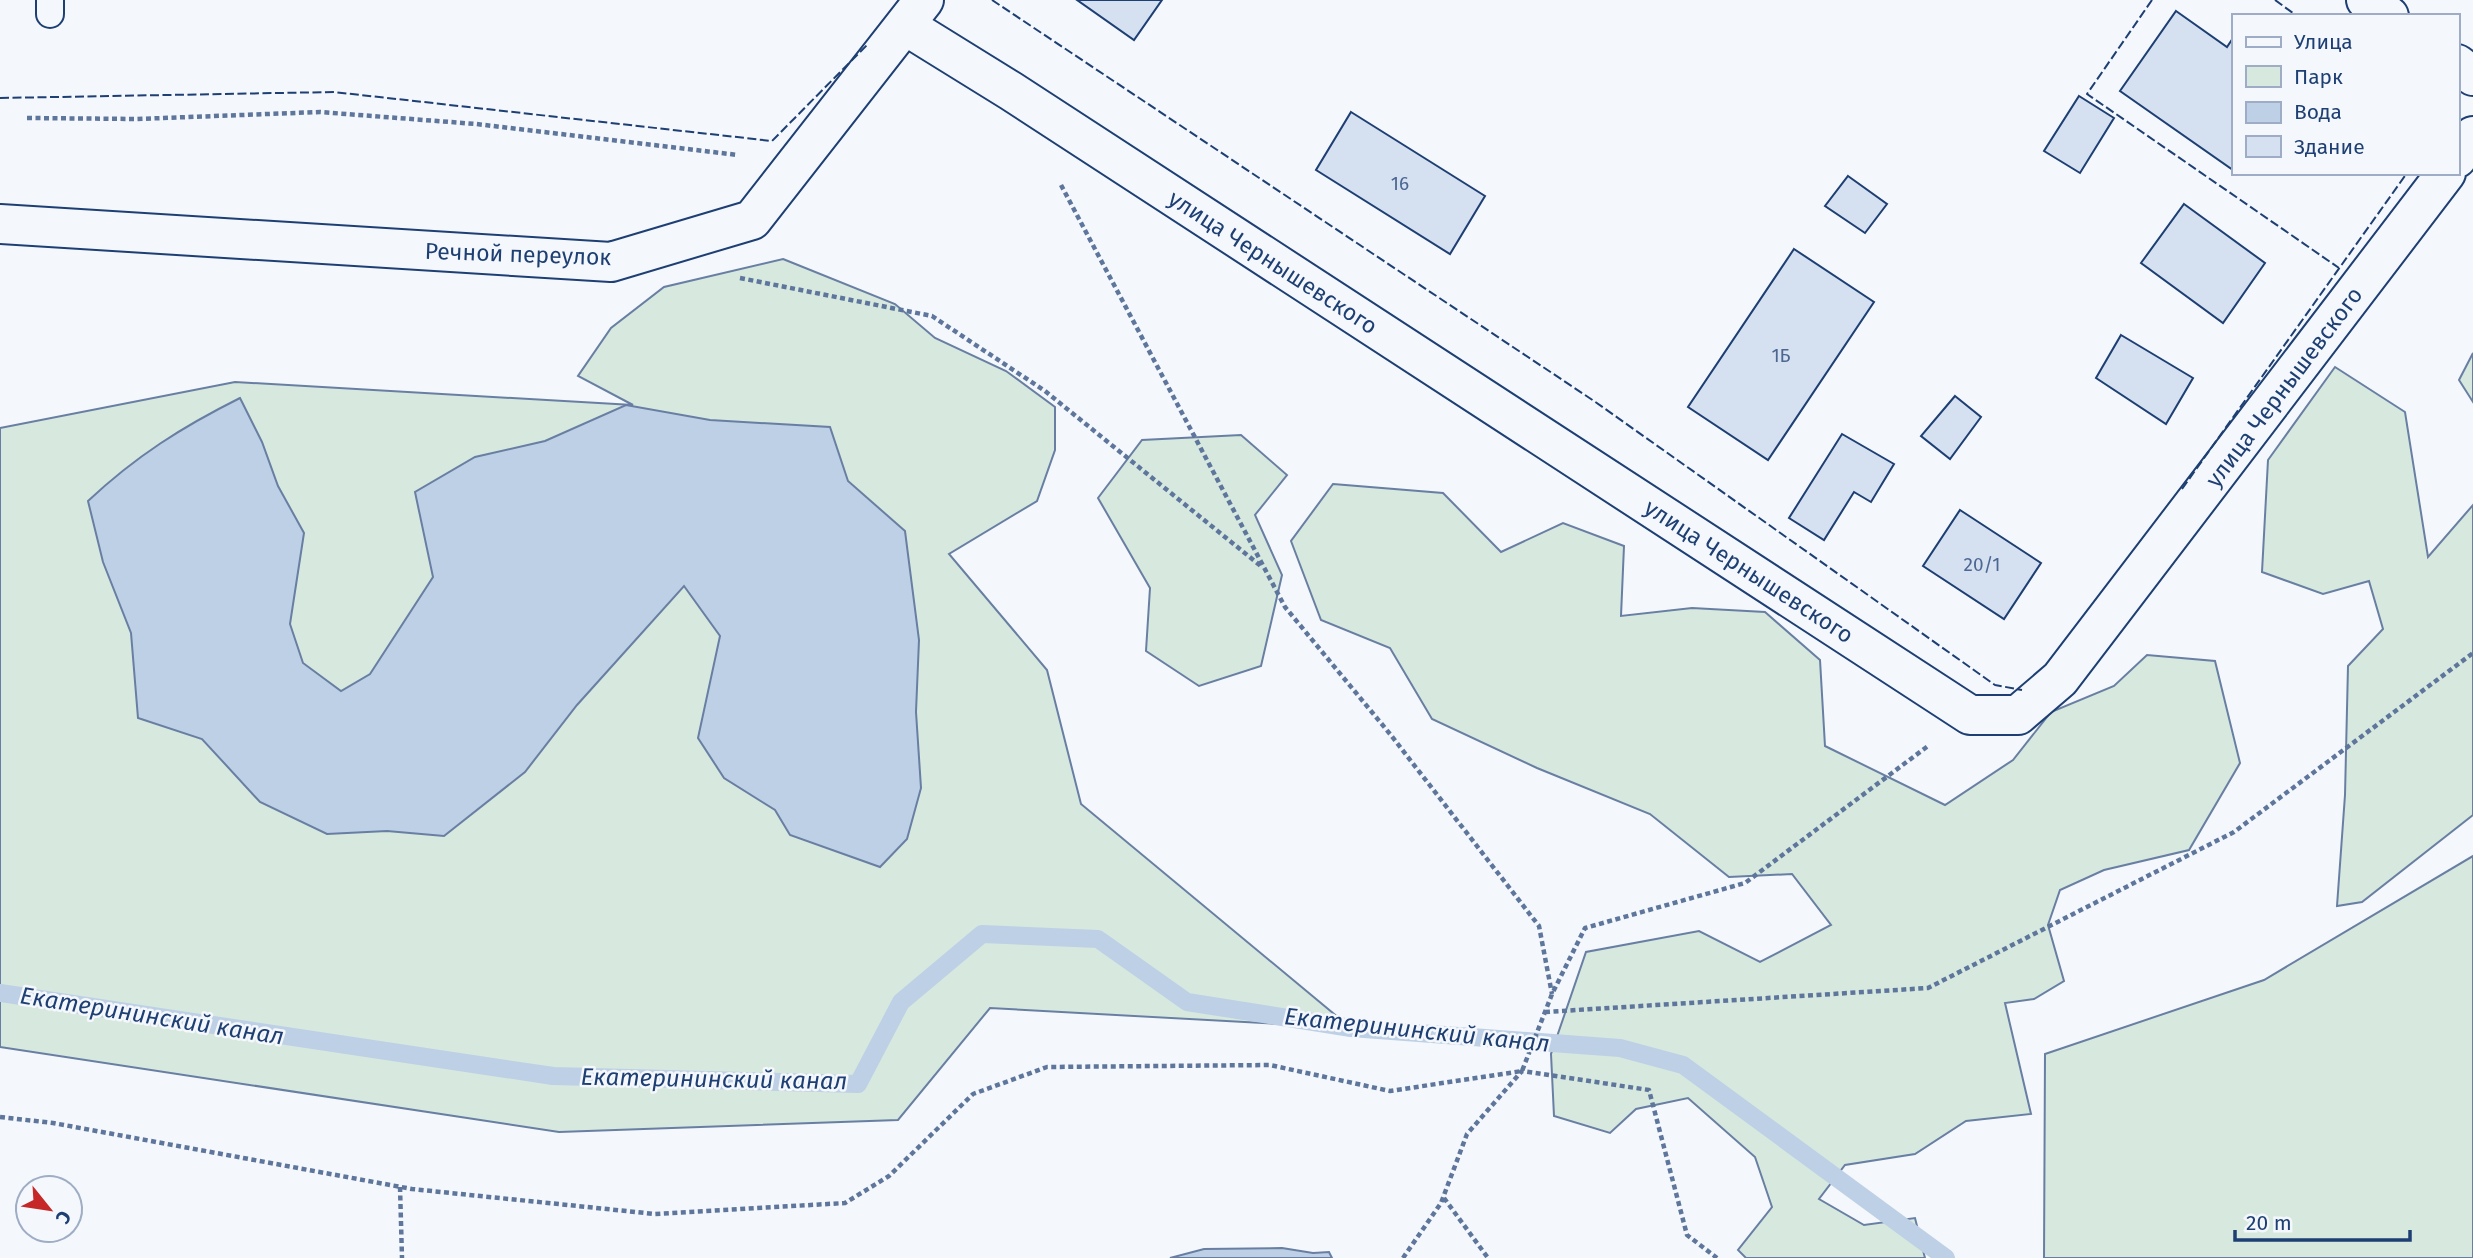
<svg xmlns="http://www.w3.org/2000/svg" width="2473" height="1258" viewBox="0 0 2473 1258" font-family="'Fira Sans',sans-serif">
  <style>
    .green { fill: #d7e8df; stroke: #687fa3; stroke-width: 2 }
    .water { fill: #bed0e5; stroke: #687fa3; stroke-width: 2 }
    .lines { fill: none; stroke-linecap: round; stroke-linejoin: round }
    .stream { stroke: #bed0e5; stroke-width: 18 }
    .building { fill: #d5e0f0; stroke: #1d3f73; stroke-width: 2 }
    .lane-casing { stroke: #1d3f73; stroke-width: 30 }
    .street-casing { stroke: #1d3f73; stroke-width: 42 }
    .path { stroke: #5e769c; stroke-width: 4.5; stroke-dasharray: 5 3.5; stroke-linecap: butt }
    .lane { stroke: #f4f7fb; stroke-width: 26 }
    .street { stroke: #f4f7fb; stroke-width: 38 }
    .fence { stroke: #1d3f73; stroke-width: 2; stroke-dasharray: 9 3.5; stroke-linecap: butt }
    .labels { text-anchor: middle; dominant-baseline: central; stroke-width: 5; stroke-linejoin: round; paint-order: stroke }
    .number-label { font-size: 19px; fill: #4b6792 }
    .street-label { font-size: 23px; fill: #1d3f73; stroke: #f4f7fb }
    .water-label { font-size: 24px; font-style: italic; fill: #1d3f73; stroke: #f4f7fb }
  </style>
  <rect width="100%" height="100%" fill="#f4f7fb"/>
  <path class="green" d="M783 259 895 304 935 338 1006 371 1055 407V450L1037 501 949 554 1047 670 1081 804 1351 1028 990 1008 898 1120 559 1132 0 1047V428L235 382 633 405 578 376 611 328 664 287Z
    M2473 353V402L2459 380Z
    M2335 367 2405 412 2428 557 2473 505V815L2362 902 2337 906 2345 795 2348 666 2383 629 2369 581 2323 594 2262 572 2268 460Z
    M1241 435 1287 475 1255 515 1282 575 1261 666 1199 686 1146 651 1150 588 1098 498 1142 440Z
    M1333 484 1443 493 1501 552 1563 523 1624 546 1621 616 1692 608 1765 612 1820 660 1825 746 1945 805 2013 760 2051 712 2114 686 2147 655 2215 661 2240 763 2189 850 2104 870 2060 890 2048 925 2064 981 2034 999 2005 1003 2031 1114 1966 1121 1915 1154 1845 1165 1819 1199 1864 1225 1915 1218 1925 1258H1746L1738 1250 1772 1207 1755 1157 1688 1098 1636 1109 1610 1133 1554 1116 1551 1054 1586 952 1699 931 1760 962 1831 925 1792 874 1729 877 1650 814 1537 768 1432 719 1390 648 1321 620 1291 541Z
    M2473 856V1258H2044L2045 1054 2264 980Z"/>
  <path class="water" d="M240 398 262 442 278 486 304 533 290 624 303 663 341 691 370 674 433 577 415 492 475 457 545 441 626 405 710 420 830 427 848 481 905 531 919 640 916 712 921 788 907 839 880 867 790 835 775 810 724 778 698 738 720 636 684 586 577 705 525 772 444 836 387 831 327 834 260 802 202 739 138 718 131 633 103 562 88 501C136 456 182 427 240 398Z
    M1282 1248 1313 1253 1329 1252 1332 1258H1170L1204 1249Z"/>
  <g class="lines">
    <path class="stream" d="M0 993 553 1076 858 1084 901 1002 982 934 1098 939 1187 1002 1351 1028 1620 1048 1683 1065 1946 1258"/>
  </g>
  <path class="building" d="M1077 0H1162L1134 40Z
    M2176 11 2227 47 2233 38V170L2120 91Z
    M2079 96 2114 118 2080 173 2044 151Z
    M1351 112 1485 196 1450 254 1316 170Z
    M1848 176 1887 204 1865 233 1825 206Z
    M2184 204 2265 263 2223 323 2141 263Z
    M1794 249 1874 302 1768 460 1688 407Z
    M2121 335 2193 378 2166 424 2096 378Z
    M1955 396 1981 417 1950 459 1921 436Z
    M1842 434 1894 464 1871 502 1854 492 1824 540 1789 518Z
    M1960 510 2041 563 2004 619 1923 566Z"/>
  <g class="lines">
    <g class="lane-casing">
      <path id="lane" d="M50 0V14"/>
    </g>
    <g class="street-casing">
      <path id="street" d="M2366 0 2389 16
        M906 26 1011 91 1970 715H2018L2060 679 2446 173
        M2457 64 2473 76
        M2457 158 2473 136
        M0 224 611 262 752 220 924 0"/>
    </g>
    <path class="path" d="M27 118 137 119 320 112 476 124 738 155
      M1061 185 1285 607 1390 734 1539 926 1552 994
      M740 278 932 316 1045 391 1262 567
      M1545 1012 1928 988 2234 832 2473 653
      M0 1117 53 1123 412 1189 655 1214 845 1203 889 1176 973 1094 1047 1067 1270 1065 1390 1091 1522 1071 1552 994 1585 928 1745 883 1928 746
      M400 1187 402 1258
      M1444 1198 1488 1258
      M1403 1258 1441 1203 1467 1134 1522 1071 1649 1090 1687 1235 1717 1258"/>
    <use href="#lane" class="lane"/>
    <use href="#street" class="street"/>
    <path class="fence" d="M992 0 1594 401 1995 685 2022 690
      M2152 0 2087 94 2339 268
      M2275 0 2297 16
      M0 98 334 92 772 141 867 45
      M2182 489 2407 173"/>
  </g>
  <g class="labels">
    <g class="number-label">
      <text x="1400" y="183">16</text>
      <text x="1781" y="355">1Б</text>
      <text x="1982" y="564">20/1</text>
    </g>
    <g class="street-label">
      <text transform="translate(518 254) rotate(2)">Речной переулок</text>
      <text transform="translate(1273 262) rotate(33)">улица Чернышевского</text>
      <text transform="translate(2284 387) rotate(-53)">улица Чернышевского</text>
      <text transform="translate(1749 571) rotate(33)">улица Чернышевского</text>
    </g>
    <g class="water-label">
      <text transform="translate(152 1016) rotate(9)">Екатерининский канал</text>
      <text transform="translate(1417 1030) rotate(6)">Екатерининский канал</text>
      <text transform="translate(714 1079) rotate(1)">Екатерининский канал</text>
    </g>
  </g>
  <rect x="2232" y="14" width="228" height="161" fill="#f4f7fb" stroke="#9eadc5" stroke-width="2"/>
  <rect x="2246" y="37" width="35" height="10" fill="#f4f7fb" stroke="#9eadc5" stroke-width="2"/>
  <text x="2294" y="49" font-size="21" fill="#1d3f73">Улица</text>
  <rect x="2246" y="66" width="35" height="21" fill="#d7e8df" stroke="#9eadc5" stroke-width="2"/>
  <text x="2294" y="84" font-size="21" fill="#1d3f73">Парк</text>
  <rect x="2246" y="102" width="35" height="21" fill="#bed0e5" stroke="#9eadc5" stroke-width="2"/>
  <text x="2294" y="119" font-size="21" fill="#1d3f73">Вода</text>
  <rect x="2246" y="136" width="35" height="21" fill="#d5e0f0" stroke="#9eadc5" stroke-width="2"/>
  <text x="2294" y="154" font-size="21" fill="#1d3f73">Здание</text>
  <g transform="translate(49 1209) rotate(120)"><circle r="33" fill="#f4f7fb" stroke="#9eadc5" stroke-width="2"/>
  <path d="M0-5L12 26L0 18L-12 26Z" fill="#c62828"/>
  <text y="-10" font-size="19" font-weight="bold" text-anchor="middle" fill="#1d3f73">С</text>
  </g>
  <path d="M2235 1230v10h175v-10" fill="none" stroke="#1d3f73" stroke-width="3.5"/>
  <text x="2246" y="1230" font-size="21" fill="#1d3f73" stroke="#f4f7fb" stroke-width="5" paint-order="stroke">20 m</text>
</svg>
